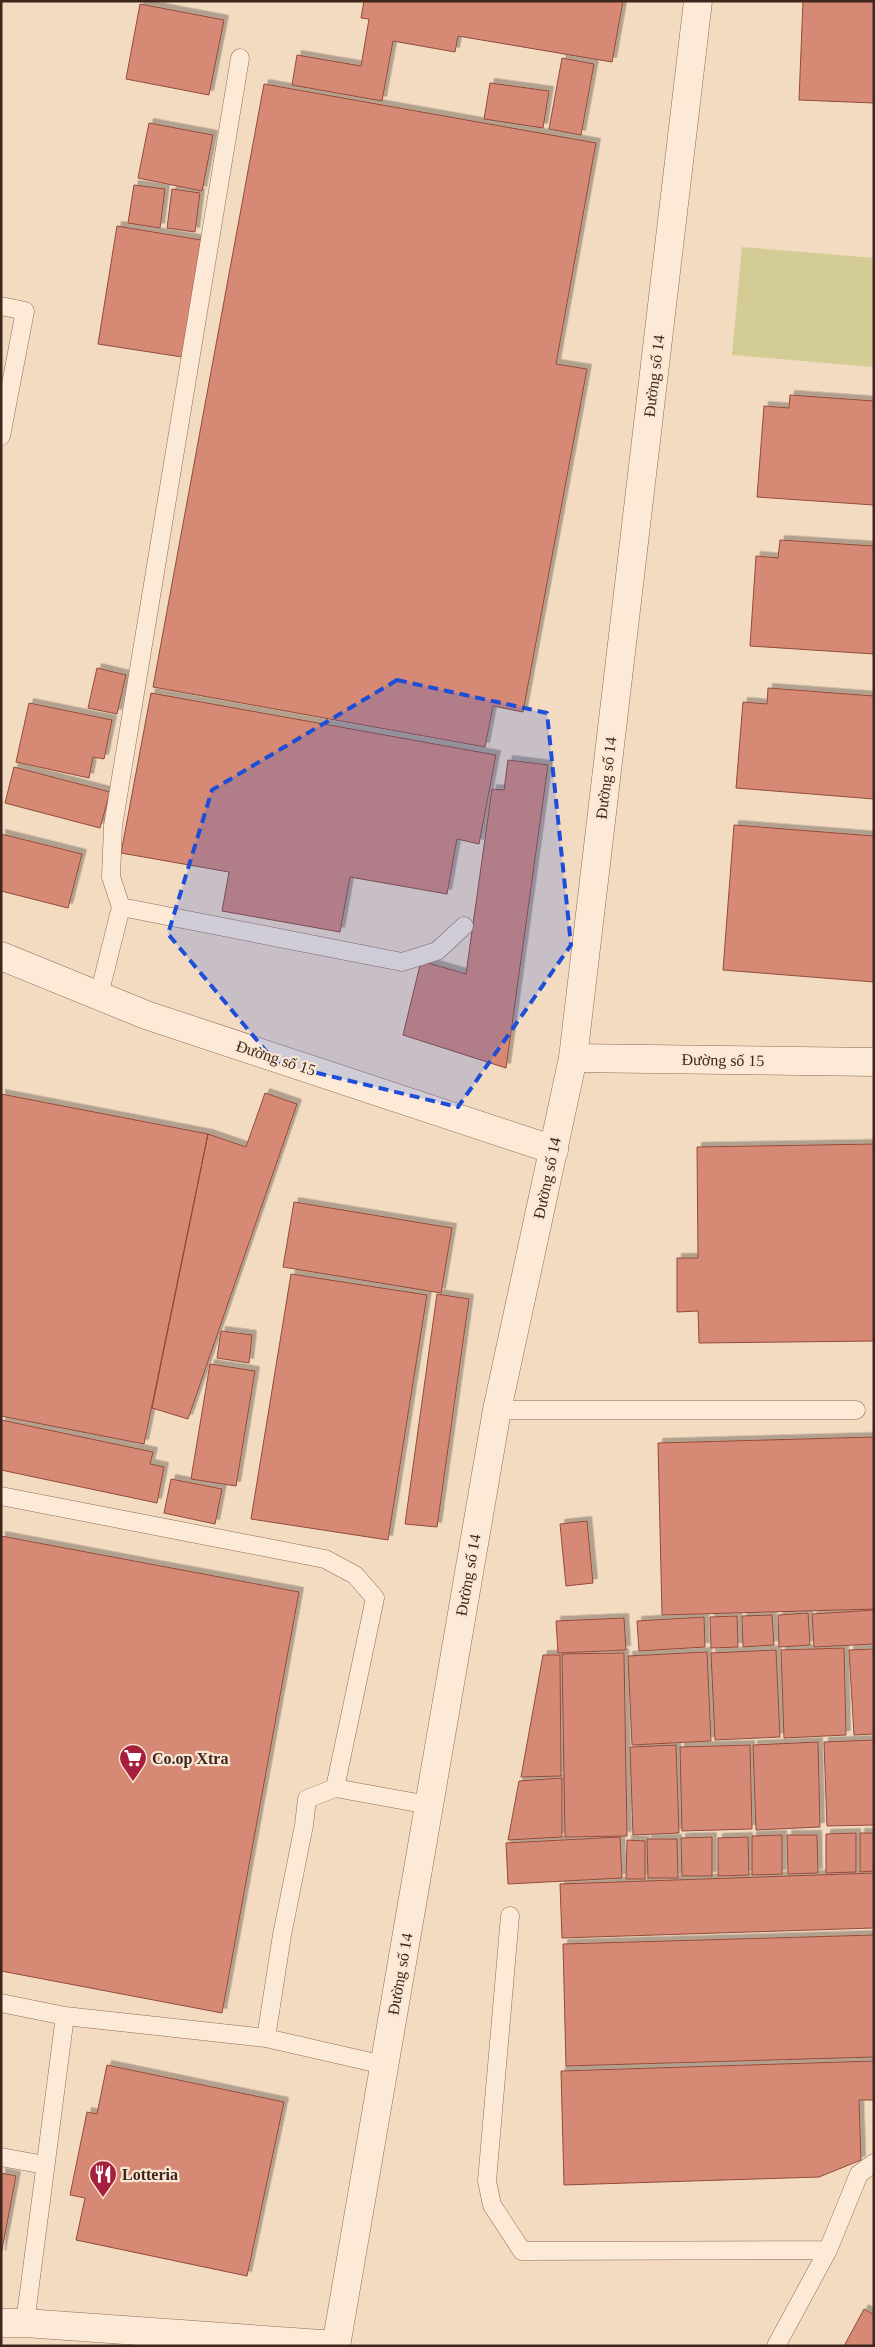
<svg xmlns="http://www.w3.org/2000/svg" width="875" height="2347" viewBox="0 0 875 2347" font-family="'Times New Roman',serif">
  <style>
    .green { fill: #d3cd95 }
    .building { fill: #d68974; stroke: #924b3a; filter: url(#shadow) }
    .lines { fill: none; stroke-linecap: round; stroke-linejoin: round }
    .service-casing { stroke: #906a57; stroke-width: 19 }
    .minor-casing { stroke: #906a57; stroke-width: 29 }
    .tertiary-casing { stroke: #906a57; stroke-width: 29 }
    .service { stroke: #fcead7; stroke-width: 18 }
    .minor { stroke: #fcead7; stroke-width: 28 }
    .tertiary { stroke: #fcead7; stroke-width: 28 }
    .marked { fill: #1d4ed8; fill-opacity: 0.2; stroke: #1d4ed8; stroke-width: 4; stroke-dasharray: 10 6; stroke-linejoin: round }
    .labels { text-anchor: middle; dominant-baseline: central; stroke-width: 4.5; stroke-linejoin: round; paint-order: stroke }
    .street-label { font-size: 16px; fill: #3e261d; stroke: #f9e7d3 }
    .poi-label { font-size: 16px; font-weight: bold; fill: #3e261d; stroke: #f9e7d3; text-anchor: start }
  </style>
  <defs>
    <filter id="shadow"><feDropShadow dx="4.5" dy="-4.5" stdDeviation="0" flood-color="#0004"/></filter>
  </defs>
  <rect width="100%" height="100%" fill="#f3dbc2"/>
  <path class="green" d="M742 247 874 258V367L732 355Z"/>
  <path class="building" d="M364 1H623L612 62 458 36 455 52 393 41 382 101 292 85 297 55 361 66 369 19 361 18Z
    M803 1H874V103L799 100Z
    M140 4 224 20 209 95 126 79Z
    M562 58 594 64 581 135 549 129Z
    M490 83 549 91 543 128 484 119Z
    M264 84 596 143 556 364 587 369 523 712 493 706 485 747 153 687Z
    M149 123 213 135 202 191 138 178Z
    M134 185 165 189 160 228 128 223Z
    M172 189 200 193 195 232 167 228Z
    M117 226 201 240 182 357 98 344Z
    M790 395 874 401V505L757 497 764 406 789 408Z
    M780 540 874 546V654L750 646 756 556 778 558Z
    M97 668 126 675 117 714 88 708Z
    M768 688 874 696V799L736 788 743 702 767 704Z
    M151 693 496 755 479 844 457 839 447 894 350 877 340 932 222 911 229 872 121 853Z
    M29 703 112 720 104 759 93 757 89 778 16 762Z
    M508 760 548 765 506 1068 403 1035 421 961 466 974 492 789 504 790Z
    M14 767 110 792 100 828 5 803Z
    M734 825 874 836V982L723 970Z
    M1 834 82 854 68 908 1 891Z
    M265 1093 297 1104 188 1419 152 1408 208 1134 246 1147Z
    M1 1094 208 1134 144 1444 1 1416Z
    M874 1144V1341L699 1343 698 1311 677 1312V1258H698L697 1147Z
    M294 1202 452 1228 441 1293 283 1267Z
    M291 1274 427 1295 388 1540 251 1519Z
    M437 1294 469 1299 437 1527 405 1524Z
    M221 1331 252 1335 249 1363 217 1358Z
    M210 1364 255 1371 236 1486 191 1479Z
    M1 1420 153 1452 150 1464 164 1467 157 1503 1 1470Z
    M874 1437V1609L662 1615 658 1443Z
    M171 1479 222 1489 215 1524 164 1513Z
    M587 1521 593 1583 566 1586 560 1524Z
    M1 1536 299 1592 222 2013 1 1971Z
    M874 1610V1644L814 1647 812 1614Z
    M808 1613 810 1645 779 1647 778 1615Z
    M772 1615 774 1645 743 1647 742 1616Z
    M737 1616 738 1647 711 1648 710 1617Z
    M704 1617 705 1647 639 1651 637 1621Z
    M624 1618 626 1650 558 1653 556 1621Z
    M844 1648 846 1735 784 1738 781 1650Z
    M874 1649V1734L854 1735 849 1650Z
    M776 1650 780 1737 715 1740 711 1653Z
    M707 1652 711 1741 632 1745 628 1656Z
    M624 1653 627 1836 565 1837 562 1654Z
    M543 1655H560L561 1776 521 1777Z
    M874 1740V1825L827 1826 824 1742Z
    M818 1742 820 1827 756 1830 753 1745Z
    M676 1745 679 1833 633 1835 630 1747Z
    M750 1745 752 1829 682 1831 680 1747Z
    M562 1778V1837L508 1840 519 1781Z
    M856 1833V1872L826 1873V1834Z
    M860 1833H874V1871L860 1872Z
    M782 1835V1874L752 1875V1836Z
    M787 1835H817L818 1873 788 1874Z
    M620 1837 622 1878 508 1884 506 1843Z
    M712 1837V1876H682L681 1838Z
    M748 1837 749 1875 718 1876V1838Z
    M647 1839H677L678 1878H648Z
    M627 1840 645 1841V1879H626Z
    M874 1873V1928L562 1938 560 1884Z
    M874 1935V2057L566 2066 563 1944Z
    M874 2061V2100H859L861 2160 819 2177 564 2185 561 2071Z
    M107 2065 284 2102 247 2276 76 2240 85 2198 70 2195 87 2112 97 2114Z
    M1 2173 16 2176 1 2255Z
    M864 2309 874 2315V2346H844Z"/>
  <g class="lines">
    <g class="service-casing">
      <path id="service" d="M1 306 25 311 1 436
        M121 907 402 962 437 951 464 926
        M99 995 121 907 111 877 113 826 240 58
        M497 1410H856
        M1 1496 325 1559 355 1575 375 1598 335 1788
        M510 1916 487 2181 492 2205 522 2251 828 2250
        M1 2003 65 2016 266 2038 384 2065
        M266 2038 282 1935 304 1825 307 1799 335 1788 429 1805
        M1 2157 45 2165
        M25 2323 65 2016
        M776 2346 828 2250 859 2174 874 2163"/>
    </g>
    <g class="minor-casing">
      <path id="minor" d="M1 956 146 1015 554 1150
        M573 1058 874 1062"/>
    </g>
    <g class="tertiary-casing">
      <path id="tertiary" d="M1 2323H25L336 2345
        M336 2346 497 1410 573 1058 698 1"/>
    </g>
    <use href="#service" class="service"/>
    <use href="#minor" class="minor"/>
    <use href="#tertiary" class="tertiary"/>
  </g>
  <path class="marked" d="M397 680 547 713 571 945 458 1107 276 1063 168 934 212 790Z"/>
  <defs>
    <g id="supermarket-pin" transform="scale(1.4375)"><path d="M0 17L-7.5 6A9.5 9.5 0 1 1 7.5 6Z" fill="#a61f3c" stroke="#f9e7d3"/><path d="M-6-5.5h2.5l.6 2H6L4.5 2H-2.5L-4.4-4H-6ZM-1.5 3.2a1.3 1.3 0 1 0 .1 0ZM3 3.2a1.3 1.3 0 1 0 .1 0Z" fill="#fff"/></g>
    <g id="restaurant-pin" transform="scale(1.4375)"><path d="M0 17L-7.5 6A9.5 9.5 0 1 1 7.5 6Z" fill="#a61f3c" stroke="#f9e7d3"/><path d="M-5-6h1v4h1v-4h1v4h1v-4h1v5L-1.5 .5V6h-2V.5L-5-1ZM5-6V6H3V1.5H1.5Q1.5-4 5-6Z" fill="#fff"/></g>
  </defs>
  <g fill-rule="evenodd">
    <use href="#supermarket-pin" x="133" y="1758"/>
    <use href="#restaurant-pin" x="103" y="2174"/>
  </g>
  <g class="labels">
    <g class="street-label">
      <text transform="translate(654 376) rotate(-83)">Đường số 14</text>
      <text transform="translate(606 778) rotate(-83)">Đường số 14</text>
      <text transform="translate(276 1058) rotate(18)">Đường số 15</text>
      <text transform="translate(723 1060) rotate(1)">Đường số 15</text>
      <text transform="translate(547 1178) rotate(-78)">Đường số 14</text>
      <text transform="translate(468 1575) rotate(-80)">Đường số 14</text>
      <text transform="translate(400 1974) rotate(-80)">Đường số 14</text>
    </g>
    <g class="poi-label">
      <text x="152" y="1758">Co.op Xtra</text>
      <text x="122" y="2174">Lotteria</text>
    </g>
  </g>
  <rect width="875" height="2347" fill="none" stroke="#3e261d" stroke-width="5"/>
</svg>
